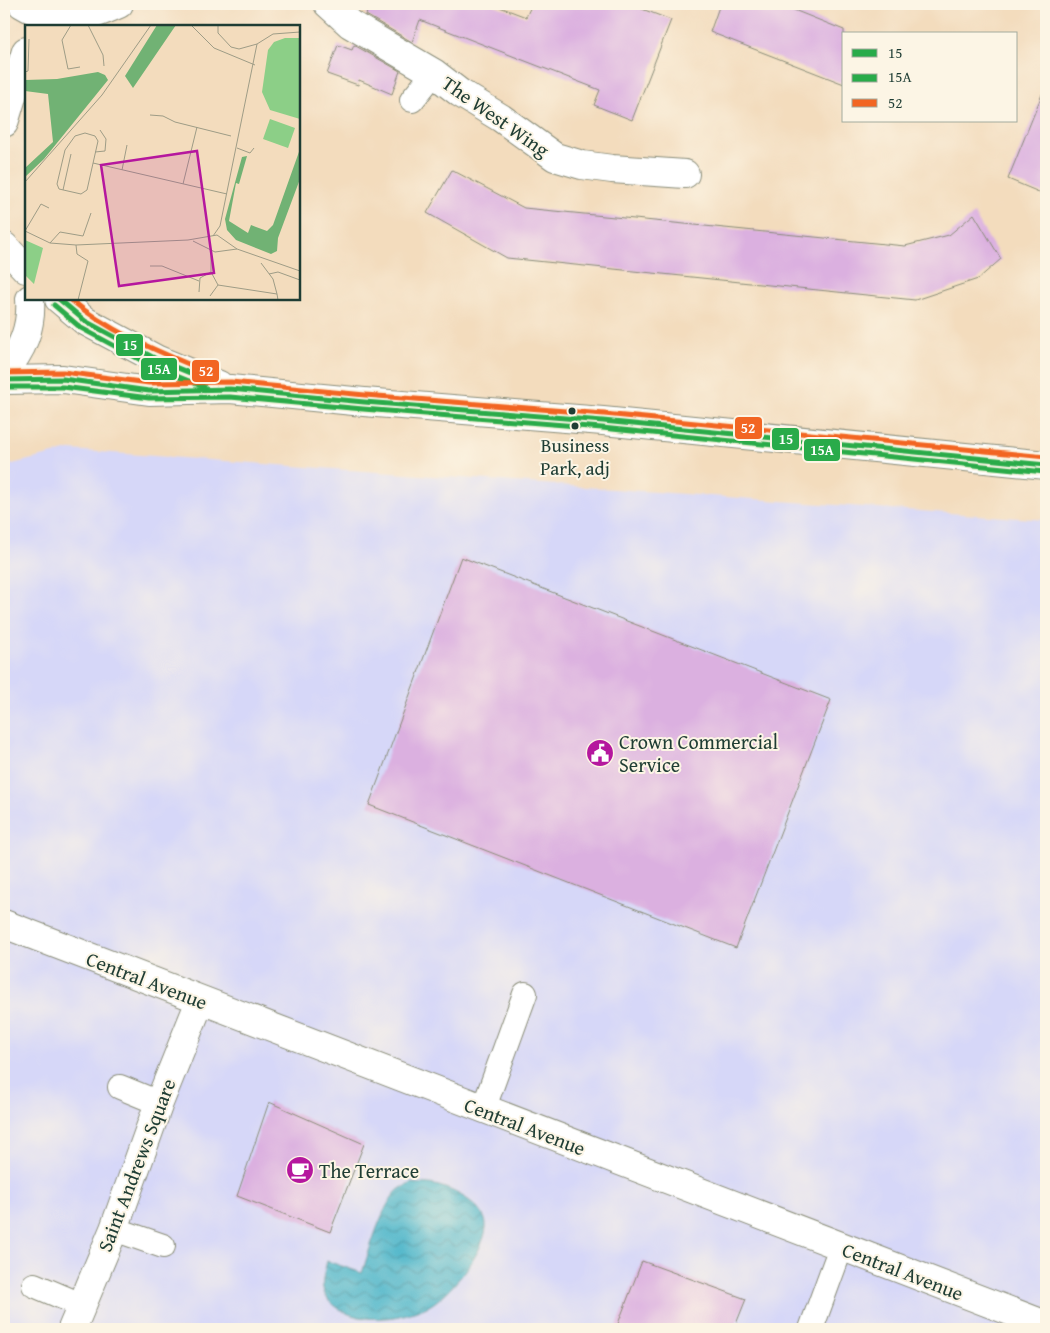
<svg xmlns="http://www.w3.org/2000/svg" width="1050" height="1333" viewBox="0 0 1050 1333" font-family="'Gentium Book Plus',serif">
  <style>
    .built { fill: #d6d7f8 }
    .water { fill: url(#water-waves); stroke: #36797f }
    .building { fill: #dbb0e0 }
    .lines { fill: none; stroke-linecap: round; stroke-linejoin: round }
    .lane-casing { stroke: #898c78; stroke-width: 26 }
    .street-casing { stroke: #898c78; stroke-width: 30 }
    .highway-casing { stroke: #898c78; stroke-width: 30 }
    .lane { stroke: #fff; stroke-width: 24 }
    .street { stroke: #fff; stroke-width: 28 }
    .highway { stroke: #fff; stroke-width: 28 }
    .bus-1-casing { stroke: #fcf5e5; stroke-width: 9 }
    .bus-2-casing { stroke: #fcf5e5; stroke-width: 9 }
    .bus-3-casing { stroke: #fcf5e5; stroke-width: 9 }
    .bus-1 { stroke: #29ab4a; stroke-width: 5 }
    .bus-2 { stroke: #29ab4a; stroke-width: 5 }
    .bus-3 { stroke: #f26522; stroke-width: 5 }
    .bus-dot { fill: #1f3d34; stroke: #fcf5e5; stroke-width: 2 }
    .labels { text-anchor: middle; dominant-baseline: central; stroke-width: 4; stroke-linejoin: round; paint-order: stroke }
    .bus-label { font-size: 19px; fill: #1f3d34; stroke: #fcf5e5 }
    .street-label { font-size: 20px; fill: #1f3d34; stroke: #fcf5e5 }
    .poi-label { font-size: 20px; fill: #1f3d34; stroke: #fcf5e5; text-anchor: start }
    .inset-road { fill: none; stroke: #9e9c86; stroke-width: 1 }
    .view { fill: #b5179e; fill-opacity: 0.15; stroke: #b5179e; stroke-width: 2.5 }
    .inset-edge { fill: none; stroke: #1f3d34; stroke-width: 2.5 }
    .line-badge { stroke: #fcf5e5; stroke-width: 2 }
    .badge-label { font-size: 14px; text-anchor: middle; font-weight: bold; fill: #fff }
  </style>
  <defs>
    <pattern id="water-waves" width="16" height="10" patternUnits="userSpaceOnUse" patternTransform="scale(1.25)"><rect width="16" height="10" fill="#4cb5ca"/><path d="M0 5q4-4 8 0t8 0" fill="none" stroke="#3f94a5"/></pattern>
  </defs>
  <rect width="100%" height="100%" fill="#fcf5e5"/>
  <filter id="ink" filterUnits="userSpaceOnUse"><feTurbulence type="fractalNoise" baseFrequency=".02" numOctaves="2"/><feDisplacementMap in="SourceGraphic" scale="10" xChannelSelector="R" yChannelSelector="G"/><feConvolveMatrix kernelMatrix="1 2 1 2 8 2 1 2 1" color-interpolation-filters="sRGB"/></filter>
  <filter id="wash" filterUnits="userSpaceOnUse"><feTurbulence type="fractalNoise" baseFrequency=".0096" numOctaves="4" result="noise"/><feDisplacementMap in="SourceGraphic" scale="20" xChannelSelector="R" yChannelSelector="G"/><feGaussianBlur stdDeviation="1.12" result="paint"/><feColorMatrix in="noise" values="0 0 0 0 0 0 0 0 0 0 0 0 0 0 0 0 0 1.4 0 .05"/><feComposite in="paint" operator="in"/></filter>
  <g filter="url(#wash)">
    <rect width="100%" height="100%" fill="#f3dcbd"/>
    <path class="built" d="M70 450 1046 520V1329H4V466Z"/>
    <path class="water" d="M412 1183C419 1184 428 1183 435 1185 453 1189 488 1206 486 1228 484 1242 476 1255 469 1266 461 1278 441 1300 429 1306 404 1318 365 1325 341 1310 318 1295 321 1285 327 1261L362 1273C369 1253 383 1199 401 1188 404 1186 409 1185 412 1183Z"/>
    <g id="blocks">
      <path class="building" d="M370 4H492L526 17 532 4H629L671 20 632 120 594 105 600 90 420 20 412 42 366 15Z
        M720 4H779L844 30V84L710 32Z
        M338 45 352 50 354 45 400 71 392 94 359 80 358 85 327 74Z
        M1045 87 1046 88V195L1008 179Z
        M452 170 524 208 905 246 949 235 974 214 1001 259 978 279 915 300 507 258 427 213Z
        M461 557 831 700 736 948 369 805Z
        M269 1102 364 1144 330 1232 237 1196Z
        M642 1261 746 1299 734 1329H616Z"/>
    </g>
  </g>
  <g filter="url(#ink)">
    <use href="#blocks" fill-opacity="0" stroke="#898c78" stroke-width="1"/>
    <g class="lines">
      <g class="lane-casing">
        <path id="lane" d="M412 100 434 73
          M120 1087 159 1103
          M483 1110 525 994
          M114 1229 163 1246
          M34 1285 81 1305
          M811 1329 841 1247"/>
      </g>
      <g class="street-casing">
        <path id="street" d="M22 4C61 27 80 21 119 4
          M328 4 350 24 434 73 460 93 501 118 555 157 582 165 612 169 685 174
          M4 123 26 51
          M4 924 1046 1325
          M72 1329 114 1229 159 1103 200 1001"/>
      </g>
      <g class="highway-casing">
        <path id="highway" d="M4 246 26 269
          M59 299 85 321 158 360 219 385
          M4 370C23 352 32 325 30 299
          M4 380 63 379 149 391 230 389 364 402 603 421 1046 465"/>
      </g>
      <use href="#lane" class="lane"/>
      <use href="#street" class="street"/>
      <use href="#highway" class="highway"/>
      <g class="bus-1-casing">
        <path id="bus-1" d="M59 299 85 321 158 360 207 380
          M4 380 63 379 149 391 230 389 364 402 603 421 1046 465"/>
      </g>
      <g class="bus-2-casing">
        <path id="bus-2" d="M54 305 81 328 154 367 204 387
          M4 387H63L149 398 230 397 363 409 602 428 1045 472"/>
      </g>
      <g class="bus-3-casing">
        <path id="bus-3" d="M70 299C110 333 162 353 210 373
          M4 373 63 372 149 383 231 382 365 395 604 414 1046 457"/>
      </g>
      <use href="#bus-1" class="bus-1"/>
      <use href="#bus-2" class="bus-2"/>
      <use href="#bus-3" class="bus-3"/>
    </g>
  </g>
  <defs>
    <g id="civic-disc" transform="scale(1.4375)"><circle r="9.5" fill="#b5179e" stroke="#fcf5e5"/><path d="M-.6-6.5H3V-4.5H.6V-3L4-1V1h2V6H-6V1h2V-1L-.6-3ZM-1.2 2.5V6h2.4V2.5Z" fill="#fff"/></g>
    <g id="cafe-disc" transform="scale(1.4375)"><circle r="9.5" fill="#b5179e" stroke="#fcf5e5"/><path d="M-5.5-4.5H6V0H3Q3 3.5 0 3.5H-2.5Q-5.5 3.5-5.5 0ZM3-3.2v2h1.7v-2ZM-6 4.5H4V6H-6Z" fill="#fff"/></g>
  </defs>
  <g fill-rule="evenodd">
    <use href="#civic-disc" x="600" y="753"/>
    <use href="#cafe-disc" x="300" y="1170"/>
  </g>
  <g class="bus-dot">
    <circle cx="572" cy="411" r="4.5"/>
    <circle cx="575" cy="426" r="4.5"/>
  </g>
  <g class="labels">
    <g class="bus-label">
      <text x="575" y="445">Business<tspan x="575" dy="23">Park, adj</tspan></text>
    </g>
    <g class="street-label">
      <text transform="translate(496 116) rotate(35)">The West Wing</text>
      <text transform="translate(147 980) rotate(21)">Central Avenue</text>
      <text transform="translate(525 1126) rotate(21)">Central Avenue</text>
      <text transform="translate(136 1165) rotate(-69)">Saint Andrews Square</text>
      <text transform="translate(903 1271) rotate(21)">Central Avenue</text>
    </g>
    <g class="poi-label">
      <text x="619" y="741">Crown Commercial<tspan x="619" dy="23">Service</tspan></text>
      <text x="319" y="1170">The Terrace</text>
    </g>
  </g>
  <g transform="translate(25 25)">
    <rect width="275" height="275" fill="#f3dcbd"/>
    <path d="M260 13H275V94L245 85 237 67 243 25 249 17ZM0 215 18 223 9 259 0 250Z" fill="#8ccf87"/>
    <path d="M132 0H151L108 63 100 51ZM73 47 80 50 83 55 19 134 0 152V143L28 117 23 69 0 66V55L32 54ZM275 124V154L253 213 252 226 246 229 211 215 202 205 200 194 217 132 222 131 214 159 211 158 204 196 223 208 226 200 242 206 248 200Z" fill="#71b274"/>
    <path d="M245 94 270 103 263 123 238 114Z" fill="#8ccf87"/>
    <path class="inset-road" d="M46 0 37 15 43 44 55 42M63 0 78 30 79 41M166 0 189 23 230 40M193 0V8L206 22 214 24 232 19 248 9 275 7M0 47 3 46 4 14M125 90 138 91 150 97 206 111M60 108 70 111 73 116 62 165 56 169 34 164 32 159 40 125 50 111ZM212 123 225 128 229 123M70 127 80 126 81 114 75 105M68 138 202 169M97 145 102 120M0 157 77 70 126 0M158 159 172 102M38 165 46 129M0 206 16 179 24 183M0 206 25 218 51 220 163 215 192 210 212 224 275 246M188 211 195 201 232 19M168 216 190 227 212 224M25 218 35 207 58 211 66 188M51 220 52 229 63 236 53 275M236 238 248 254 252 269M125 241H137L174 256M186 247V226M244 249 253 247 275 255M193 260 252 269 253 275M174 267 175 253 186 247 193 260 185 271"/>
    <path class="view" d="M172 126 189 248 94 261 76 140Z"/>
    <rect width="275" height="275" class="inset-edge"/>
  </g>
  <g class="line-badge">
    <rect x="115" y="333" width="29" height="24" rx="5" fill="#29ab4a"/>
    <rect x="140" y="357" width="38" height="24" rx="5" fill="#29ab4a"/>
    <rect x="191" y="359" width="29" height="24" rx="5" fill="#f26522"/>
    <rect x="734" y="416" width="29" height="24" rx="5" fill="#f26522"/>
    <rect x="771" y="427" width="29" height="24" rx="5" fill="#29ab4a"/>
    <rect x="803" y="438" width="38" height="24" rx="5" fill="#29ab4a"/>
  </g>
  <g class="badge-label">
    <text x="130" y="350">15</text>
    <text x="159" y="374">15A</text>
    <text x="206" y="376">52</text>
    <text x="748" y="433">52</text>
    <text x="786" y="444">15</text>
    <text x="822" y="455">15A</text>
  </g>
  <rect width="1050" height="1333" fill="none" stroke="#fcf5e5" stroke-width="20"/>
  <rect x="842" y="32" width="175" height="90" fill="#fcf5e5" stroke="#a4ab9e"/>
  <rect x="852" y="49" width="25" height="8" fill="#29ab4a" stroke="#a4ab9e"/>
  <text x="888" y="58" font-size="15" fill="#1f3d34">15</text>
  <rect x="852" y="74" width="25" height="8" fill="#29ab4a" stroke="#a4ab9e"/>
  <text x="888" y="82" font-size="15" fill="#1f3d34">15A</text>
  <rect x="852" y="99" width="25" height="8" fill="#f26522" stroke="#a4ab9e"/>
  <text x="888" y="108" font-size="15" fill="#1f3d34">52</text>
</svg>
